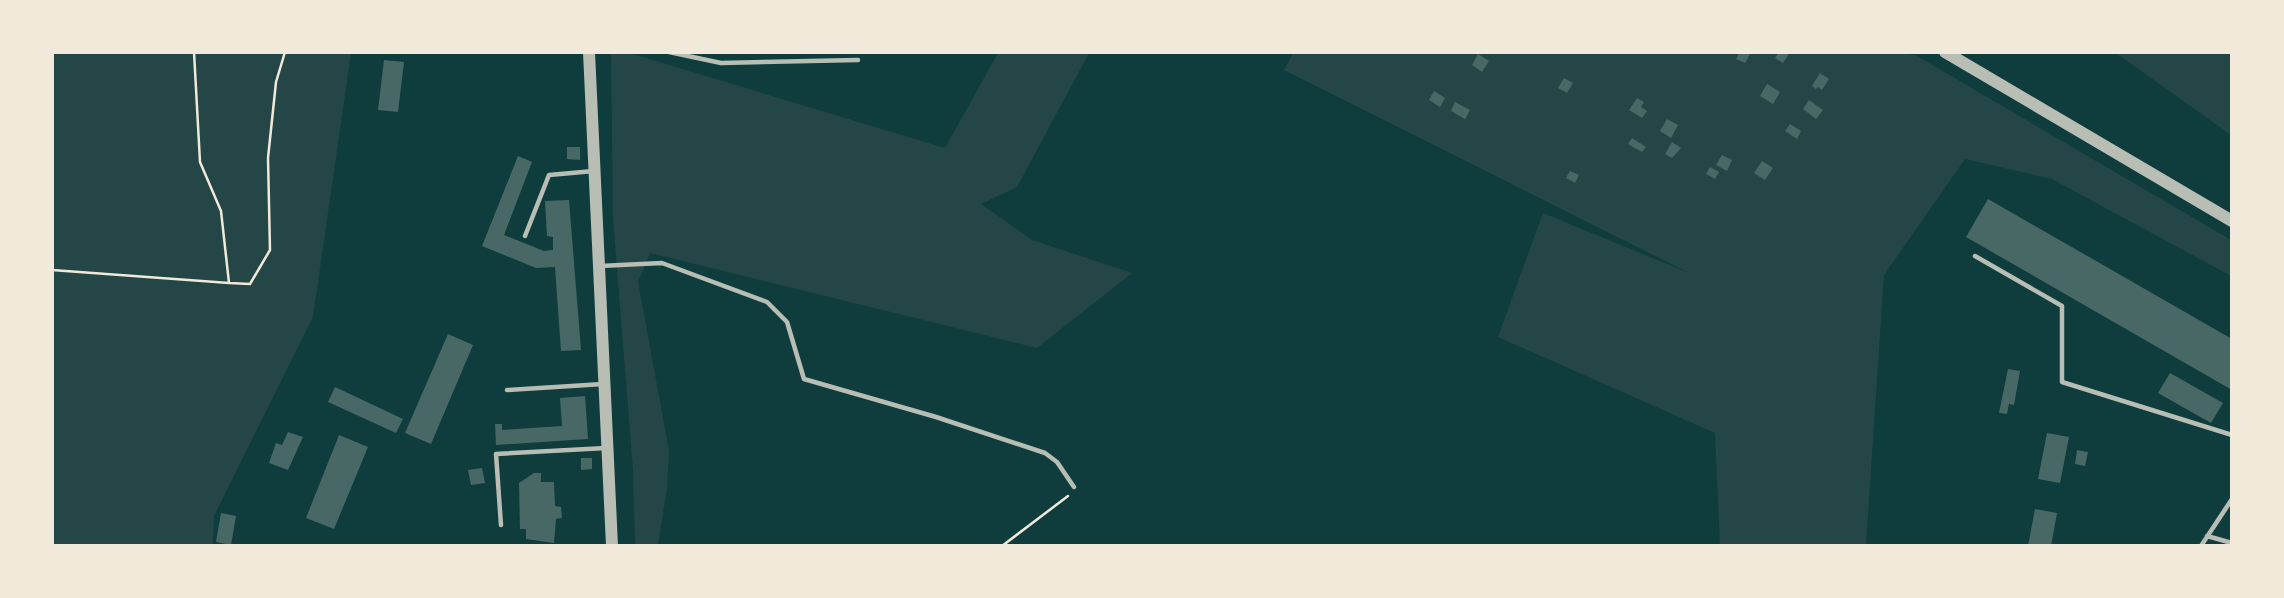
<svg xmlns="http://www.w3.org/2000/svg" width="2284" height="598" viewBox="0 0 2284 598" font-family="Montserrat,sans-serif">
  <style>
    .green { fill: #244646 }
    .building { fill: #486865 }
    .lines { fill: none; stroke-linecap: round; stroke-linejoin: round }
    .path { stroke: #f1e9da; stroke-width: 2.5 }
    .service { stroke: #b8beb3; stroke-width: 4.5 }
    .tertiary { stroke: #b8beb3; stroke-width: 12 }
  </style>
  <rect width="100%" height="100%" fill="#0f3d3e"/>
  <path class="green" d="M1294 52 1903 53 1917 56 2231 240V276L2052 179 1965 159 1884 275 1866 545H1720L1715 433 1498 337 1543 213 1689 273 1284 70Z
    M52 53H351L313 317 214 516 213 545H53Z
    M611 53H629L945 148 998 53H1089L1017 187 981 204 1032 240 1132 273 1037 348 650 253 638 282 669 450 667 489 658 545H635L633 470 613 218Z
    M2116 53H2231V135Z"/>
  <path class="building" d="M1740 52H1751L1745 63 1736 59Z
    M1779 52H1790L1783 63 1775 58Z
    M1478 54 1489 61 1482 72 1472 65Z
    M384 60 404 62 398 112 378 110Z
    M1820 73 1829 79 1822 90 1818 87 1816 89 1812 86Z
    M1564 78 1573 83 1567 93 1558 88Z
    M1767 84 1780 92 1773 104 1760 96Z
    M1434 91 1445 98 1440 107 1429 100Z
    M1637 98 1644 102 1641 107 1647 111 1642 118 1629 110Z
    M1809 100 1823 110 1816 119 1803 109Z
    M1455 102 1470 110 1465 119 1451 111Z
    M1667 119 1678 125 1671 138 1660 131Z
    M1790 124 1801 131 1797 139 1785 131Z
    M1632 138 1646 147 1642 152 1628 144Z
    M1672 142 1681 148 1672 158 1665 154Z
    M567 147H580V160L567 159Z
    M1722 155 1732 160 1727 171 1716 165Z
    M518 156 532 162 504 235 544 251 553 250V237L547 236 545 201 569 200 581 350 561 351 555 267 536 268 482 246Z
    M1762 161 1773 168 1765 180 1754 173Z
    M1710 167 1719 172 1715 179 1706 174Z
    M1570 171 1579 175 1575 183 1566 178Z
    M1988 199 2232 339V390L1966 237Z
    M448 334 473 345 431 444 405 433Z
    M2008 369 2020 371 2014 405 2009 404 2007 414 1999 413Z
    M2170 373 2223 403 2211 423 2158 393Z
    M335 387 403 419 396 433 328 402Z
    M585 396 588 439 496 445 495 424H502V430L562 426 560 398Z
    M288 432 303 437 288 470 269 463 276 443 282 445Z
    M2047 433 2069 437 2060 483 2038 479Z
    M339 435 368 447 334 529 306 518Z
    M2077 450 2088 452 2085 466 2075 464Z
    M581 458H592V469L581 470Z
    M482 468 485 483 471 485 468 470Z
    M534 473H541V482H554L555 506 561 507 562 518 556 519 554 543 526 539V529H520L519 483Z
    M2035 509 2057 513 2051 546H2028Z
    M221 513 236 516 231 545 216 542Z"/>
  <g class="lines">
    <path class="path" d="M52 270 229 283 221 211 200 162 194 52
      M229 283 250 284 270 250 268 158 276 82 285 52
      M1002 546 1068 496"/>
    <path class="service" d="M669 52 721 63 858 60
      M525 236 549 175 594 171
      M1975 256 2062 306V382L2232 435
      M600 266 662 263 767 302 787 322 804 379 936 417 1045 453 1057 462 1074 487
      M507 390 603 384
      M501 525 496 454 606 448
      M2207 536 2232 543
      M2201 546 2232 499"/>
    <path class="tertiary" d="M589 52 612 546
      M1945 52 2232 221"/>
  </g>
  <rect width="2284" height="598" fill="none" stroke="#f1e9da" stroke-width="108"/>
</svg>
